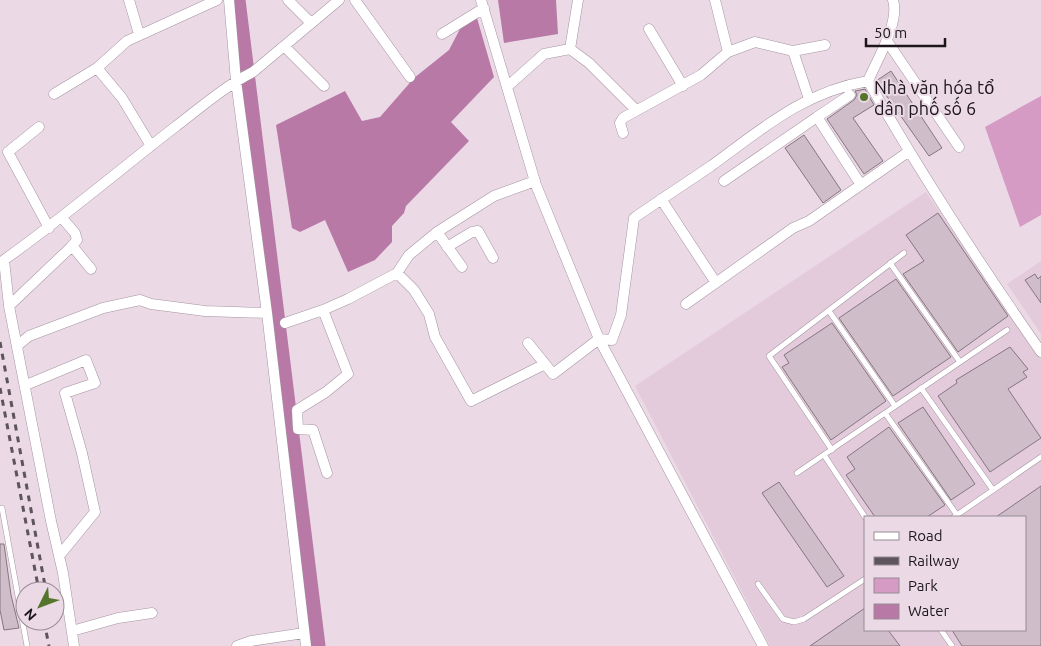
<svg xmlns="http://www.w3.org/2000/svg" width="1041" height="646" viewBox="0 0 1041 646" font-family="Ubuntu,sans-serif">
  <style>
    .built { fill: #e3cbdb; fill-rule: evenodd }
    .green { fill: #d59bc4 }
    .water { fill: #b879a7 }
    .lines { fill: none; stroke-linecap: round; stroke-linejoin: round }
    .river { stroke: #b879a7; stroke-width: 19 }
    .building { fill: #cfbeca; stroke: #857680 }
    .service-casing { stroke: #a4949f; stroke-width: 6 }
    .minor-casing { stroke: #a4949f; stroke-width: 11 }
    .service { stroke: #fff; stroke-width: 5 }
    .minor { stroke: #fff; stroke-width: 10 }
    .rail { stroke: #5e545b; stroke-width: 3; stroke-dasharray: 6 6; stroke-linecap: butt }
    .poi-dot { fill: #55752c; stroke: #ebdae6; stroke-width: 2 }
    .labels { text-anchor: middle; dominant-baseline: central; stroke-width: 4; stroke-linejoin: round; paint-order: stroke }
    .poi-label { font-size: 18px; fill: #1c161a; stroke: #ebdae6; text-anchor: start }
  </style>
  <rect width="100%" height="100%" fill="#ebdae6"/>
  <path class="built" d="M926 192 1041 360V646H770L635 386ZM865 517H1025V630H865Z
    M1041 261V334L1007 284Z"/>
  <path class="green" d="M1041 96V215L1020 227 985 127Z"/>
  <path class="water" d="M498 0H556L558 34 504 43Z
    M477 18 494 77 451 122 469 141 406 206 404 213 392 226V242L375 260 348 272 325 220 300 232 292 228 276 125 345 91 362 121 380 117 414 78 449 50 461 27Z"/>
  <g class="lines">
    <path class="river" d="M236 0 316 646"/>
  </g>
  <path class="building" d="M891 71 942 148 929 156 876 81Z
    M865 89 874 105 853 118 883 161 864 174 827 119 854 100 857 95 855 91Z
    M804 135 841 190 823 203 785 148Z
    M938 213 1008 316 958 352 903 274 924 261 906 235Z
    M1035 274 1038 279 1041 276V303L1025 280Z
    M896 279 951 357 893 396 839 318Z
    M832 323 886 401 831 440 782 367 789 363 784 355Z
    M1010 347 1028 369 1023 372 1027 377 1008 389 1041 438 990 472 938 396 957 383 956 380Z
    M923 407 975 484 951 500 898 423Z
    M889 427 945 505 927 517H875L846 475 855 469 847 457Z
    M779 482 844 576 827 587 762 493Z
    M1041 486V646H962L952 630H1025V517H996Z
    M0 544H4L11 595 19 628 4 630 0 610Z
    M865 608V630H888L900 646H810Z"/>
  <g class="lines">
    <g class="service-casing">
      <path id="service" d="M890 263 960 362
        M829 311 895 406
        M921 388 993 490
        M885 413 957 515
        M832 450 769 356 904 253
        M824 455 865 517
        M797 473 1007 330
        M2 508 27 646
        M954 517 1041 457
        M758 584 783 619 794 622 804 619 865 579
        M941 630 952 646"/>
    </g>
    <g class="minor-casing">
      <path id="minor" d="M129 0 139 34
        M229 0 236 81 267 313 306 646
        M288 0 311 23
        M355 0 410 77
        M481 0 536 185 599 339 763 646
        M715 0 728 52
        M649 29 683 86
        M442 34 484 8
        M887 41 959 147
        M284 46 324 86
        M570 49 578 0
        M793 51 825 45
        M97 68 122 98 151 146
        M868 81C921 174 979 263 1041 352
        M868 81C877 60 900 22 893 0
        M508 86 544 54 570 49 589 63 636 110
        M54 94 97 68 127 41 217 0
        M817 117 850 95
        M39 127 8 152 49 228
        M623 133 620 123 623 118 701 75 728 52 755 42 793 51 809 99
        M724 181 817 117 861 185
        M661 199 716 283
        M62 218 75 233 77 240 70 248
        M437 232 462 267
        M447 247 472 232 478 231 493 258
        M397 273 414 290 429 314 435 337 471 401 545 364
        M686 304 793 228 809 221 908 152
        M9 306 70 248 73 247 91 269
        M323 310 348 299 397 273 409 255 437 232 494 196 535 181
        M285 323 323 310 348 374 326 392 297 410 298 429 313 430 327 473
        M528 343 553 374 599 339 612 340 621 315 634 218C660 200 686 183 711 166 762 129 803 92 868 81
        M17 346 29 336 103 308 140 300 151 304 205 311 267 313
        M26 385 86 360 95 383 65 393 82 453 95 512 59 556
        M72 631 118 618 152 613
        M74 646 63 573 51 521 9 306 4 260C63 218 118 171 175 127 200 108 225 86 253 72L339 0
        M237 646 251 641 304 633"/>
    </g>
    <use href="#service" class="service"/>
    <use href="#minor" class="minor"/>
    <path class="rail" d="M0 342 46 591
      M0 388 39 591
      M44 621 49 646"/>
  </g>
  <circle class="poi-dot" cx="864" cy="97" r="5"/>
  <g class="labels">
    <g class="poi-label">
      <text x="874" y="87">Nhà văn hóa tổ<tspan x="874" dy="21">dân phố số 6</tspan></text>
    </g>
  </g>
  <rect x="864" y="516" width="162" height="115" fill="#ebdae6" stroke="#988c94"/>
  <rect x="874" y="532" width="25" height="8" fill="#ffffff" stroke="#988c94"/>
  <text x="908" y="541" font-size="15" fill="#1c161a">Road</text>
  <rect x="874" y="557" width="25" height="8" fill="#5e545b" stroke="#988c94"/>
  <text x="908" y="566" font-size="15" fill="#1c161a">Railway</text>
  <rect x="874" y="578" width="25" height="15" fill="#d59bc4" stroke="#988c94"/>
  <text x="908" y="591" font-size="15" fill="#1c161a">Park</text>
  <rect x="874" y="604" width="25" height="15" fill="#b879a7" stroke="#988c94"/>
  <text x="908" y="616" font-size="15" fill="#1c161a">Water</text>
  <g transform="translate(40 606) rotate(228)"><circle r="24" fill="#ebdae6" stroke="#988c94"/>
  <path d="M0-4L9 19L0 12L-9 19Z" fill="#55752c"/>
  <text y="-8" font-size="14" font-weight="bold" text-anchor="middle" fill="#1c161a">N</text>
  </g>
  <path d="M866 38v8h79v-8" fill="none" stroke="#1c161a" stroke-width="2.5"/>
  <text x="874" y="38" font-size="15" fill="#1c161a" stroke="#ebdae6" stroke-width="4" paint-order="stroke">50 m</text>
</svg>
